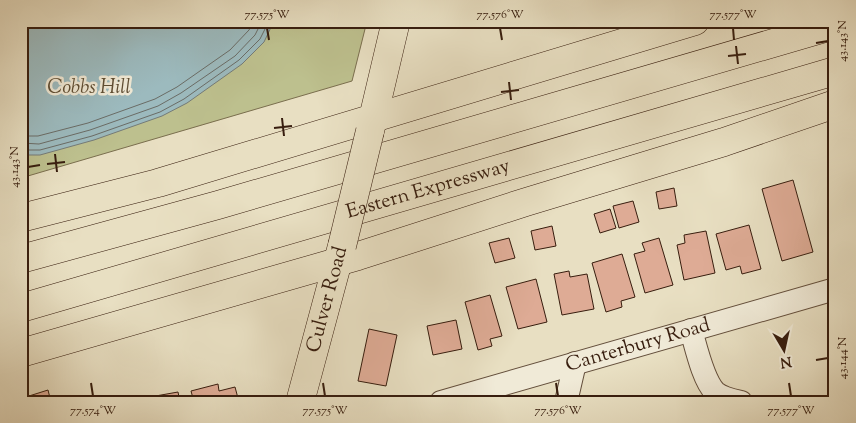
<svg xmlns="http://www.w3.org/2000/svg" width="856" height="423" viewBox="0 0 856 423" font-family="'Sorts Mill Goudy',serif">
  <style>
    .green { fill: #bdc08e; stroke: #7a6e4e }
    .water { fill: #9cbabe; stroke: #747b78 }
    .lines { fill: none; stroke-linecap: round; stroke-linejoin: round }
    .shore { stroke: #6a6c66; stroke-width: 1 }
    .building { fill: #deab95; stroke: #371d0e }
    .minor-casing { stroke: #634e3b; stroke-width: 24 }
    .major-casing { stroke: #371d0e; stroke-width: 29 }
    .highway-casing { stroke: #371d0e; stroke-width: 29 }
    .minor { stroke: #f0ead7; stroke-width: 22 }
    .major { stroke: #e8dfc2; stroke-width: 28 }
    .highway { stroke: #e8dfc2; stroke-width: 28 }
    .major-bridge-casing { stroke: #371d0e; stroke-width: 29; stroke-linecap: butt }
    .major-bridge { stroke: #e8dfc2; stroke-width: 28 }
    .ticks { fill: none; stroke: #371d0e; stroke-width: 2 }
    .labels { text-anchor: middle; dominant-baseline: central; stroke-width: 5; stroke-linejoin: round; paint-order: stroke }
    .park-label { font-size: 20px; font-style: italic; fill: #5f4e34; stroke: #f0ead7 }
    .street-label { font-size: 20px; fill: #371d0e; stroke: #f0ead7 }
    .neatline { fill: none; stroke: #371d0e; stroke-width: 2 }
    .ticks-label { font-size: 12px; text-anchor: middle; fill: #371d0e }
  </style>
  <rect width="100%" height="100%" fill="#e8dfc2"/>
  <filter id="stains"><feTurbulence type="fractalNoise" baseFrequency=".004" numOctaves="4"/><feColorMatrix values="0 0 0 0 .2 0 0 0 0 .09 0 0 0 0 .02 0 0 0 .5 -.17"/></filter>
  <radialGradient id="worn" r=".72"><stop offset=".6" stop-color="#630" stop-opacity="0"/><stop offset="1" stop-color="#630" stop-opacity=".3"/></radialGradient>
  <path class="green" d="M21 21H367L352 81 21 178Z"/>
  <path class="water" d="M21 21H274L264 42 242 64 187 103 162 116 94 140 40 155H21Z"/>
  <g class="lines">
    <path class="shore" d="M21 136H38L88 123 155 99 177 87 230 50 249 30 254 21
      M21 143 39 144 90 130 158 106 181 93 235 56 255 35 262 21
      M21 150H40L92 136 160 112 184 99 239 60 260 39 269 21"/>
  </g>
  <path class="building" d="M793 180 813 252 782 261 762 189Z
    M674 188 677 206 659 209 656 192Z
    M633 201 639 222 619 228 613 206Z
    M610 209 616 228 600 233 594 214Z
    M749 225 761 269 742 274 740 266 726 270 716 234Z
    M552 226 556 246 535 250 531 231Z
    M706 231 715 273 684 280 677 245 685 243 684 235Z
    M509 238 515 258 495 263 489 243Z
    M659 238 673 285 645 293 634 254 645 251 642 243Z
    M622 254 635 297 621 301 622 307 606 312 592 263Z
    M569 271 570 277 587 274 594 309 562 315 554 274Z
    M536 279 547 322 518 329 506 287Z
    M490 295 502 336 490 339 492 346 478 350 465 302Z
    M456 320 462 349 433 355 427 326Z
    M369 329 397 335 386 386 358 381Z
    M218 384 219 391 235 387 239 402H194L191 391Z
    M48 390 51 402H31L29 396Z
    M178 392 180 402H151L150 397Z
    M27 393 29 402H21V394Z"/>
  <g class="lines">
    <g class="minor-casing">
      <g id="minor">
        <path d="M691 330C696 347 703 380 715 392 722 398 732 400 741 402"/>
        <path id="s1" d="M441 402 835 289"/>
        <path d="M566 402 575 363"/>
      </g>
    </g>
    <g class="major-casing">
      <g id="major">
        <path d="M370 131 396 21"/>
        <path id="s2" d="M300 402 342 246"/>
      </g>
    </g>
    <g class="highway-casing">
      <g id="highway">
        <path d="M21 218 158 183 695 21"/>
        <path d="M21 259 218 205 835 25"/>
        <path id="s3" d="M21 308 835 71"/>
        <path d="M21 353 358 256 526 202 724 142 835 104"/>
      </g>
    </g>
    <use href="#minor" class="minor"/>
    <use href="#major" class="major"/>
    <use href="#highway" class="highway"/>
    <g class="major-bridge-casing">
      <path id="major-bridge" d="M342 246 370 131"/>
    </g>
    <use href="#major-bridge" class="major-bridge"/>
  </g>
  <path class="ticks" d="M267 28 269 40M500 28 502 40M733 28 734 40M816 43 828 41M736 46 738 64M728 56 746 54M509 82 511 100M501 92 519 90M282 118 284 136M274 128 292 126M55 154 57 172M47 164 65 162M28 167 40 165M816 360 828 358M91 383 93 396M323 383 325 396M556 383 558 396M789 383 791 396"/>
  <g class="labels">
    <g class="park-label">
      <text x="89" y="88">Cobbs Hill</text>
    </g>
    <g class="street-label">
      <text stroke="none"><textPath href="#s3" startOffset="424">Eastern Expressway</textPath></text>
      <text stroke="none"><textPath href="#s2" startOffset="106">Culver Road</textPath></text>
      <text stroke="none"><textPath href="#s1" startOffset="205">Canterbury Road</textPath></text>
    </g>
  </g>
  <rect width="856" height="423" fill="none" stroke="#e8dfc2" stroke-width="55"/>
  <g transform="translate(784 350) rotate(171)" stroke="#f0ead7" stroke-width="4" paint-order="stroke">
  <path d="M0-4L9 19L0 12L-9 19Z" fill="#371d0e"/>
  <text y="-8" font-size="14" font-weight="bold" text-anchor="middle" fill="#371d0e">N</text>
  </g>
  <rect x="28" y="28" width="800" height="368" class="neatline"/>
  <g class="ticks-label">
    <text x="267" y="18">77.575°W</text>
    <text x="500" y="18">77.576°W</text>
    <text x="733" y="18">77.577°W</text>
    <text transform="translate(842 41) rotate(-90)" y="4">43.143°N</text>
    <text transform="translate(14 167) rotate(-90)" y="4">43.143°N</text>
    <text transform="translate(842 358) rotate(-90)" y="4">43.144°N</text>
    <text x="93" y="414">77.574°W</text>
    <text x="325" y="414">77.575°W</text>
    <text x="558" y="414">77.576°W</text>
    <text x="791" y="414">77.577°W</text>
  </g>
  <rect width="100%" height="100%" filter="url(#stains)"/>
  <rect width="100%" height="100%" fill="url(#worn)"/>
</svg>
